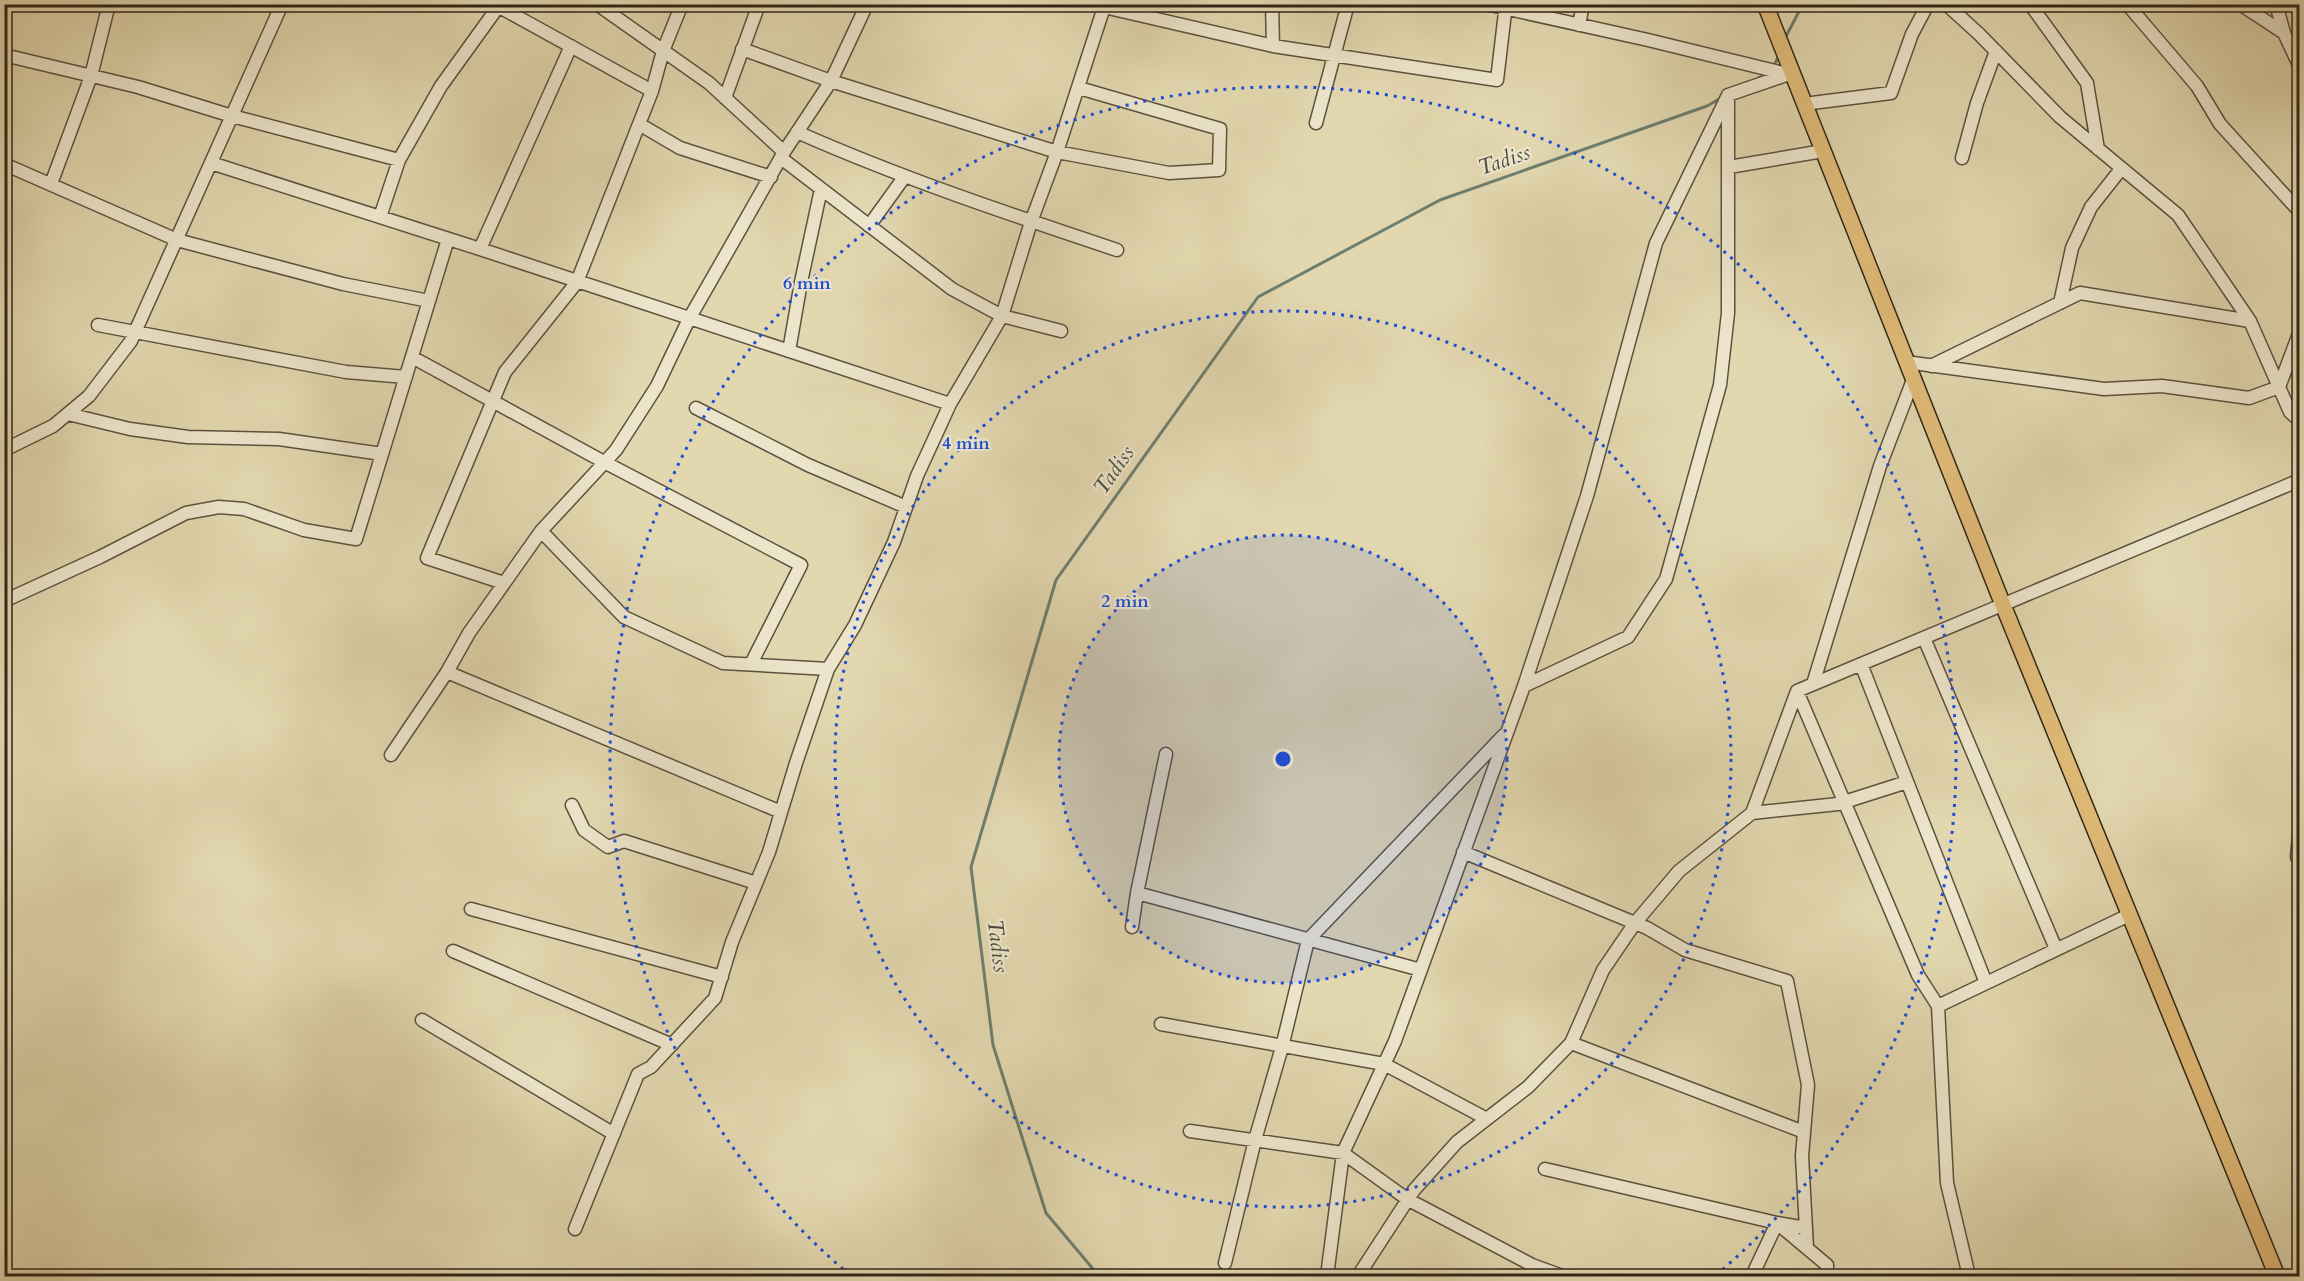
<svg xmlns="http://www.w3.org/2000/svg" width="2304" height="1281" viewBox="0 0 2304 1281" font-family="Cardo,serif">
  <style>
    .lines { fill: none; stroke-linecap: round; stroke-linejoin: round }
    .stream { stroke: #6d7f6f; stroke-width: 3 }
    .minor-casing { stroke: #5c523f; stroke-width: 15 }
    .major-casing { stroke: #30261a; stroke-width: 18 }
    .minor { stroke: #ece5cb; stroke-width: 12 }
    .major { stroke: #e1bc78; stroke-width: 15 }
    .ring { fill: none; stroke: #1d4ed8; stroke-width: 3; stroke-dasharray: 3 6 }
    .labels { text-anchor: middle; dominant-baseline: central; stroke-width: 4.5; stroke-linejoin: round; paint-order: stroke }
    .water-label { font-size: 22px; font-style: italic; fill: #494b3e; stroke: #ece5cb }
    .centre { fill: #1d4ed8; stroke: #ece5cb; stroke-width: 3 }
    .ring-label { font-size: 18px; text-anchor: middle; font-weight: bold; fill: #1d4ed8; stroke: #ece5cb; stroke-width: 4.5; stroke-linejoin: round; paint-order: stroke }
  </style>
  <rect width="100%" height="100%" fill="#e2d7af"/>
  <filter id="stains"><feTurbulence type="fractalNoise" baseFrequency=".00333" numOctaves="4"/><feColorMatrix values="0 0 0 0 .2 0 0 0 0 .09 0 0 0 0 .02 0 0 0 .5 -.17"/></filter>
  <radialGradient id="worn" r=".72"><stop offset=".6" stop-color="#630" stop-opacity="0"/><stop offset="1" stop-color="#630" stop-opacity=".3"/></radialGradient>
  <g class="lines">
    <path class="stream" d="M1784 40 1803 4
      M1773 68 1779 55
      M1753 81 1766 74
      M1099 1276 1046 1213 993 1045 971 867 1056 580 1258 297 1440 200 1707 106 1721 98"/>
    <g class="minor-casing">
      <path id="minor" d="M494 4 652 91
        M597 4 709 83 784 152
        M1091 4 1273 46 1497 80 1506 4
        M1272 4 1273 46
        M1486 4 1648 40 1787 74
        M1946 4 1979 34 2060 117 2178 215 2250 321 2290 412 2300 421
        M2030 4 2087 83 2098 149
        M2127 4 2197 86 2220 124 2300 212
        M2240 4 2284 33
        M2276 4 2284 33 2300 67
        M1579 25 1583 4
        M742 49 831 81 1057 152 1169 173 1219 170 1220 129 1079 88
        M4 55 138 87 232 116 399 160
        M725 98 759 4
        M1804 104 1891 93 1912 34 1928 4
        M1316 123 1348 4
        M639 124 680 148 771 177
        M797 132C901 178 1009 214 1117 250
        M781 158 952 289 1002 316 1061 331
        M1962 158 1977 103 1996 51
        M211 163 480 249 950 404
        M4 164 177 240 343 284 429 301
        M1729 167 1823 151
        M51 184 91 76 109 4
        M380 217 399 160 441 86 498 7
        M869 226 905 176
        M480 249 571 46
        M2060 303 2072 248 2091 207 2121 169
        M98 325 346 372 406 377
        M789 351 801 282 821 189
        M412 357 604 462 801 565 751 664
        M1906 362 2104 389 2162 386 2249 398 2279 387 2300 331
        M1931 366 2080 293 2250 321
        M696 408 808 465 906 507
        M68 414 130 429 188 437 279 439 382 454
        M4 450 53 426 89 396 131 341 282 4
        M541 531 624 617 723 663 828 669
        M504 583 427 558 505 372 577 282 652 91 663 51 682 4
        M4 601 100 557 186 513 219 507 244 509 304 530 356 539 448 239
        M1924 638 2056 949
        M1861 664 1986 983
        M447 672 781 812
        M1813 684 1880 466 1913 380
        M1524 686 1628 637 1666 579 1720 385 1728 313V95L1792 73
        M1797 691 1918 975 1938 1006 1947 1183 1969 1276
        M391 755 447 672 469 633 541 531 616 450 657 386 689 319 729 249 784 152 831 81 867 4
        M572 805 584 830 608 847 624 841 756 883
        M1752 813 1838 804 1907 782
        M2300 826 2297 857 2300 860
        M1463 852 1647 928 1685 950 1787 981 1808 1085 1802 1156 1807 1248
        M1137 893 1421 970
        M471 909 722 977
        M1132 927 1137 893 1166 754
        M453 951 672 1045
        M1938 1006 2129 915
        M422 1020 614 1134
        M1161 1024 1384 1064 1487 1119
        M1571 1043 1804 1132
        M1190 1131 1343 1153 1407 1199 1532 1265 1562 1276
        M1545 1169 1777 1223 1806 1228
        M575 1229 638 1074 651 1067 715 998 732 942 769 852 796 763 828 669 855 625 894 542 917 476 950 404 1002 316 1031 222 1057 152 1105 4
        M1225 1263 1255 1140 1282 1047 1308 940 1504 735
        M1327 1276 1343 1153 1395 1041 1524 686 1587 496 1656 243 1728 95
        M1358 1276 1414 1190 1457 1142 1528 1087 1571 1043 1603 970 1635 923 1679 871 1752 813 1797 691 2300 480
        M1752 1276 1777 1223 1827 1265V1276"/>
    </g>
    <g class="major-casing">
      <path id="major" d="M1765 4 2003 605 2277 1276"/>
    </g>
    <use href="#minor" class="minor"/>
    <use href="#major" class="major"/>
  </g>
  <circle cx="1283" cy="759" r="224" fill="#1d4ed8" fill-opacity=".12"/>
  <g class="ring">
    <circle cx="1283" cy="759" r="224"/>
    <circle cx="1283" cy="759" r="448"/>
    <path d="M850 1275A673 673 0 1 1 1716 1275"/>
  </g>
  <g class="labels">
    <g class="water-label">
      <text transform="translate(1504 160) rotate(-19)">Tadiss</text>
      <text transform="translate(1114 470) rotate(-55)">Tadiss</text>
      <text transform="translate(998 946) rotate(83)">Tadiss</text>
    </g>
  </g>
  <circle cx="1283" cy="759" r="9" class="centre"/>
  <g class="ring-label">
    <text x="807" y="289">6 min</text>
    <text x="966" y="449">4 min</text>
    <text x="1125" y="607">2 min</text>
  </g>
  <rect width="2304" height="1281" fill="none" stroke="#e2d7af" stroke-width="24"/>
  <rect x="6" y="6" width="2292" height="1269" fill="none" stroke="#30261a" stroke-width="3"/>
  <rect x="12" y="12" width="2280" height="1257" fill="none" stroke="#30261a" stroke-width="1.5"/>
  <rect width="100%" height="100%" filter="url(#stains)"/>
  <rect width="100%" height="100%" fill="url(#worn)"/>
</svg>
